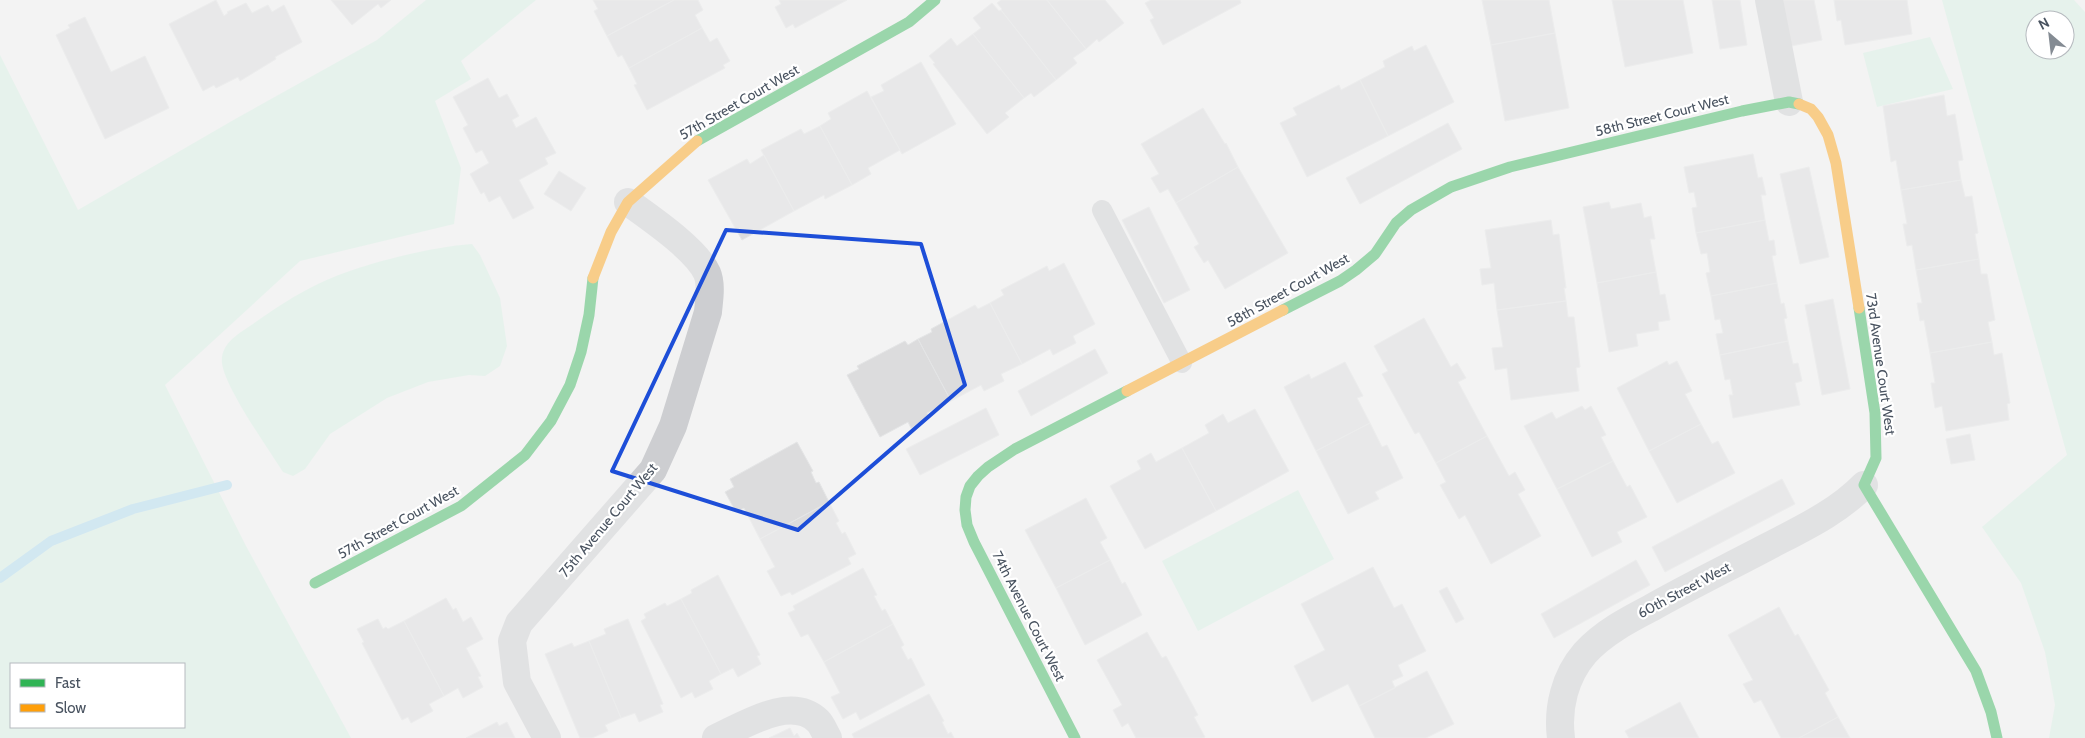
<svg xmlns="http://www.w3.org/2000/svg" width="2085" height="738" viewBox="0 0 2085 738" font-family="Cabin,sans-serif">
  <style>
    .green { fill: #d8f2e5; fill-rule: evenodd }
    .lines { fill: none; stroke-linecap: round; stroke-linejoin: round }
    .stream { stroke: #acdbf0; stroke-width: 10 }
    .building { fill: #dcdcdd; stroke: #e4e5e6 }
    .lane { stroke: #cdced1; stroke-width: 20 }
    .street { stroke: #cdced1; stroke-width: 28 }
    .fast { stroke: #30b455; stroke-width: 11 }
    .slow { stroke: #ff9f0a; stroke-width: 11 }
    .marked { fill: none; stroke: #1d4ed8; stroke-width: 4; stroke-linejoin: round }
    .labels { text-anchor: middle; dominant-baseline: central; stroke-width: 4.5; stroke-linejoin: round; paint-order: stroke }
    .street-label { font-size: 14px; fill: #495360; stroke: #fff }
  </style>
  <rect width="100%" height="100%" fill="#f3f3f3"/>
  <path class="green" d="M426 0H536L461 61 471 79 435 101 461 168 454 224 300 261 165 385 246 546 351 738H0V55L78 210 237 118 377 40ZM11 664H184V727H11Z
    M1942 0H2074L2085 12V738H2049L2055 705 2045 652 2021 583 1982 527 2067 455ZM2035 20H2065V50H2035Z
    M1930 37 1953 89 1877 107 1863 53Z
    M472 244 480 255 500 298 507 346 500 366 485 376 469 375 428 382 387 398 330 434 305 469 293 476 283 472C268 448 225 388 222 363 220 343 240 333 253 324 274 309 295 295 318 284 357 265 429 247 472 244Z
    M1298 490 1334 559 1198 631 1162 561Z"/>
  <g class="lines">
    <path class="stream" d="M0 578 51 541 133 509 227 485"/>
  </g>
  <path class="building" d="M216 0 224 16 228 13 227 12 246 3 252 13 268 5 272 12 284 5 302 42 275 57 276 59 240 81 238 77 216 88 214 85 203 91 169 24Z
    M331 0H391L381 8 378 4 352 25Z
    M593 0H674L607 36 594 11 598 9Z
    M674 0H698L703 10 695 15 702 28 629 68 622 55 618 57 607 36Z
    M779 0H847L795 28 793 24 786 28 775 7 781 4Z
    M1001 0H1047L1086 49 1073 58 1077 63 1056 80 1001 10 1002 9 997 3Z
    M1047 0H1105L1124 23 1099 42 1097 39 1086 49Z
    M1151 0H1240L1241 3 1163 45 1150 20 1154 18 1145 3Z
    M1482 0H1549L1555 33 1491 45Z
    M1612 0H1683L1693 53 1625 67Z
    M1712 0H1740L1747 45 1720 49Z
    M1782 0H1814L1822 40 1791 46Z
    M1834 0H1907L1912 34 1845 45 1841 20 1837 21Z
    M992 3 999 11 1001 10 1056 80 1034 97 1031 93 1024 98 973 34 981 28 973 18Z
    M85 17 111 72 145 56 169 108 105 139 56 35 70 28 68 25Z
    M702 28 710 42 717 38 730 61 723 65 725 68 647 110 634 85 637 84 629 68Z
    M1555 33 1569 108 1505 121 1491 45Z
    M973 34 1024 98 1005 113 1009 117 987 134 933 64 935 63 929 56 951 38 957 46Z
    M1426 45 1454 102 1388 136 1360 80 1385 67 1383 61 1412 46 1414 51Z
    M921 62 956 124 902 154 871 97 884 91 881 85Z
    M488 78 499 98 507 94 519 116 512 120 516 128 536 117 556 153 545 158 548 164 519 180 534 208 513 219 500 196 489 202 484 192 481 194 470 174 489 163 482 150 476 153 463 128 468 125 453 97Z
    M1360 80 1388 136 1307 177 1280 123 1297 115 1293 108 1339 85 1341 90Z
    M867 91 900 150 868 168 871 174 852 185 820 126 831 119 828 113Z
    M1944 95 1947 116 1955 114 1963 160 1958 161 1961 180 1901 190 1896 160 1891 162 1883 106Z
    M1203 108 1225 144 1226 143 1238 167 1176 203 1168 189 1160 193 1151 178 1159 174 1141 144Z
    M1448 123 1462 149 1360 204 1346 178Z
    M820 126 852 185 825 199 824 195 794 211 761 150 801 129 804 134Z
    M1753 154 1758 178 1762 177 1766 195H1761L1765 220 1696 233 1692 208 1697 207 1694 192 1689 193 1684 167Z
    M764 155 794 211 742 240 708 180 747 159 750 164Z
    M1238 167 1288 253 1225 289 1208 260 1204 263 1194 247 1199 244 1176 203Z
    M1809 167 1829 257 1800 264 1780 174Z
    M559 171 586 188 571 211 544 194Z
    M1961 180 1965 197 1972 196 1978 233 1975 234 1979 259 1916 270 1912 245 1907 246 1903 224H1907L1901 190Z
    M1609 202 1611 209 1641 203 1644 218 1651 216 1655 239H1650L1656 272 1597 283 1583 207Z
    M1149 207 1190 290 1164 303 1122 220Z
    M1551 220 1553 235 1559 234 1566 288H1564L1566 301 1497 310 1494 283 1482 285 1480 269 1491 268 1485 230Z
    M1765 220 1769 241 1774 240 1776 255 1772 256 1777 283 1711 296 1706 273 1710 272 1707 253 1701 254 1696 233Z
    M1979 259 1981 274H1987L1995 320 1988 322 1992 342 1930 353 1924 320 1920 321 1917 303H1922L1916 270Z
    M1064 263 1095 324 1073 336 1076 343 1053 355 1050 349 1022 364 990 303 1004 295 1001 290 1047 266 1049 271Z
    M1656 272 1660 295 1665 294 1670 320 1658 322 1659 330 1636 334 1638 346 1609 352 1597 283Z
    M1777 283 1781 304 1784 303 1787 318 1784 319 1788 341 1720 355 1716 334 1723 333 1720 319 1715 320 1711 296Z
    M1833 299 1850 389 1822 395 1805 305Z
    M1566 301 1568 317H1574L1580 367 1576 368 1579 391 1511 400 1507 368 1495 370 1492 348 1503 347 1497 310Z
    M990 303 1022 364 1001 374 1004 381 984 391 981 385 951 401 918 339 932 332 931 329 975 305 978 309Z
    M1424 318 1451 367 1457 363 1466 378 1458 382 1487 436 1436 463 1419 432 1415 434 1382 374 1388 371 1374 346Z
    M918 339 951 401 927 413 929 418 911 428 908 422 880 437 847 375 859 369 857 366 905 341 908 345Z
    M1788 341 1793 364 1798 363 1802 381 1795 383 1800 405 1733 418 1729 395H1733L1730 379 1725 380 1720 355Z
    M1992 342 1994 355 2002 353 2010 403 2007 404 2009 420 1946 431 1942 406 1935 408 1931 383H1935L1930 353Z
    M1095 349 1108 373 1031 416 1018 391Z
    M1667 361 1669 365 1677 361 1692 391 1685 394 1701 424 1649 451 1617 388Z
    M1345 362 1363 396 1357 398 1370 423 1316 451 1284 387 1309 374 1311 379Z
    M1582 406 1585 410 1591 406 1606 435 1601 437 1613 461 1557 489 1524 426 1552 412 1556 419Z
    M986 408 999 435 920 475 906 449Z
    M1255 409 1289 471 1216 511 1182 448 1209 433 1205 425 1223 414 1228 423Z
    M1370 423 1382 447 1387 445 1403 478 1375 492 1379 499 1348 514 1316 451Z
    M1701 424 1712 444 1718 441 1735 473 1677 503 1649 451Z
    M1970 434 1975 460 1951 464 1946 439Z
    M1487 436 1509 476 1515 472 1525 490 1518 494 1541 536 1491 564 1465 515 1459 519 1440 485 1446 482 1436 463Z
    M797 442 813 471 811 472 816 483 819 482 829 502 760 539 744 508 736 512 725 492 734 487 730 479Z
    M1182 448 1216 511 1145 549 1110 486 1141 469 1137 461 1151 453 1156 462Z
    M1613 461 1627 487 1630 485 1647 517 1617 532 1622 542 1592 557 1557 489Z
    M1782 479 1795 504 1665 572 1652 547Z
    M1086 498 1107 538 1100 542 1110 560 1056 588 1025 530Z
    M829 502 839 521 836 523 842 534 845 532 856 554 848 558 851 564 792 595 790 592 781 596 767 571 775 567 760 539Z
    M1110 560 1122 584 1125 582 1142 615 1085 645 1056 588Z
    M1636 560 1650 585 1554 638 1541 614Z
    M1373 567 1394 608 1402 604 1426 651 1398 665 1403 676 1392 681 1395 688 1359 706 1348 684 1312 702 1294 666 1325 650 1301 604Z
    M863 568 877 595 874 596 882 611 885 609 893 624 824 662 808 634 801 637 788 613 795 610 793 606Z
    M718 575 760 655 757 656 761 664 738 677 733 668 721 674 681 599 692 593 691 590Z
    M1447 587 1464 619 1456 623 1439 591Z
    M446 598 453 610 456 608 463 622 471 617 483 639 466 648 481 676 478 677 483 687 463 698 458 688 444 696 404 621Z
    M681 599 721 674 709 681 713 689 695 698 692 692 681 698 641 621 646 618 644 614 665 603 667 606Z
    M1779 607 1795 636 1798 634 1829 690 1825 693 1838 717 1799 738H1781L1761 700 1754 703 1743 684 1753 680 1728 635Z
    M378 619 383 629 386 627 388 629 404 621 444 696 429 704 433 711 411 723 408 717 402 720 362 643 364 642 357 629Z
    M628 619 663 704 660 705 663 712 639 722 635 713 621 718 589 641 606 634 604 629Z
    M893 624 904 645 901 647 908 660 911 658 925 685 860 720 856 712 843 719 831 697 840 693 824 662Z
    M1147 632 1162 658 1166 656 1198 715 1194 717 1205 737 1202 738H1136L1128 723 1122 727 1113 710 1122 705 1097 660Z
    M589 641 621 718 605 725 608 731 592 738H580L545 654 572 643 574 647Z
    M1427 671 1454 724 1426 738H1375L1359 706Z
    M929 694 944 721 942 722 948 734 951 732 954 738H854L852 734Z
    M1680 702 1699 738H1629L1625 731Z
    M1838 717 1850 738H1799Z
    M497 722 499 726 507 722 515 738H466Z
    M790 728 794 736 797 733 800 738H769Z"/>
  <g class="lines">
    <path class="lane" d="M1102 210 1182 363"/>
    <path class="street" d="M1769 0 1789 102
      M547 738 517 682 512 641 519 623 653 470 673 426 708 312C709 300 712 285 707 273 696 249 650 218 628 202
      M716 738C743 726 791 694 818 721 822 725 825 733 828 738
      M1561 738C1557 708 1565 676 1585 653 1603 633 1628 620 1651 608 1688 587 1727 568 1765 548 1799 530 1837 513 1864 485"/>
    <path class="fast" d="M697 141 909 22 935 0
      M1859 308 1875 413 1876 458 1864 485 1976 671 1991 712 1997 738
      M1283 310 1340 281 1356 270 1375 254 1396 223 1411 210 1451 187 1510 167 1742 111 1789 102 1799 104
      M315 583 461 506 525 455 551 421 570 385 581 352 589 315 593 278
      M1075 738 974 542 967 525 965 510 966 497 970 486 978 476 988 467 1015 449 1127 391"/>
    <path class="slow" d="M1799 104 1811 109 1818 117 1828 135 1836 163 1859 308
      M593 278 611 232 628 202 697 141
      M1127 391 1283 310"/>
  </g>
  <path d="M0 0H2085V738H0ZM726 230 921 244 965 385 798 530 612 471Z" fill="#f3f3f3" fill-opacity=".55" fill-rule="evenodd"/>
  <path class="marked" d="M726 230 921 244 965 385 798 530 612 471Z"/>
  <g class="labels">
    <g class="street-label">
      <text transform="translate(739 102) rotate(-30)">57th Street Court West</text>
      <text transform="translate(1662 115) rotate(-14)">58th Street Court West</text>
      <text transform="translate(1288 290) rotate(-29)">58th Street Court West</text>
      <text transform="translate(1881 364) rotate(82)">73rd Avenue Court West</text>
      <text transform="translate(608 520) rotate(-50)">75th Avenue Court West</text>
      <text transform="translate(398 522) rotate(-29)">57th Street Court West</text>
      <text transform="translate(1684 590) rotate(-28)">60th Street West</text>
      <text transform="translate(1029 616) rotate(63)">74th Avenue Court West</text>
    </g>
  </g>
  <rect x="10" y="663" width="175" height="65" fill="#ffffff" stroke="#b6babf"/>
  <rect x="20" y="679" width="25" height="8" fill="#30b455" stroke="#b6babf"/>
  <text x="55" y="688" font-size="15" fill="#495360">Fast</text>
  <rect x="20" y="704" width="25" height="8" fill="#ff9f0a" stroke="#b6babf"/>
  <text x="55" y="713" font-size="15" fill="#495360">Slow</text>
  <g transform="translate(2050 35) rotate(332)"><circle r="24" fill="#ffffff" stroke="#b6babf"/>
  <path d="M0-4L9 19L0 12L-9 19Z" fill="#848b93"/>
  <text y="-8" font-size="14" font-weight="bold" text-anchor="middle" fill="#495360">N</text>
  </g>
</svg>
